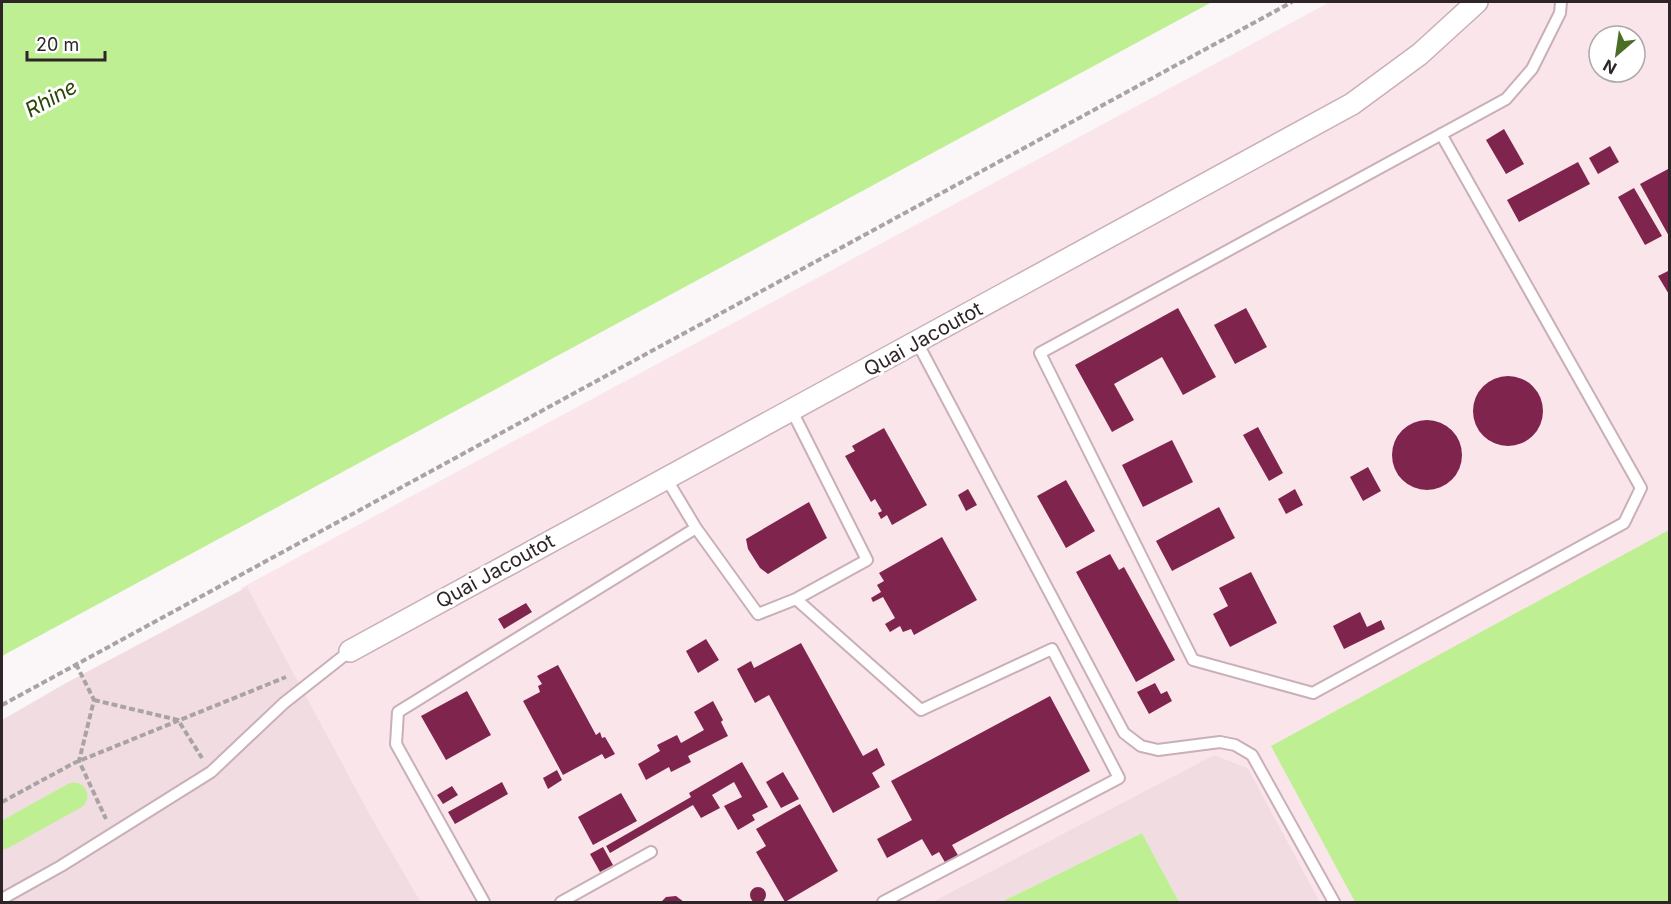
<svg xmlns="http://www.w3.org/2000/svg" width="1671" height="904" viewBox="0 0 1671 904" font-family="Inter,sans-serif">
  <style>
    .built { fill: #fae5eb; fill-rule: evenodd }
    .green { fill: #f1dce2 }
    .water { fill: #bfef93 }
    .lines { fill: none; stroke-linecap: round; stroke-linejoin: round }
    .canal { stroke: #bfef93; stroke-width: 27 }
    .building { fill: #7f254d }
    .service-casing { stroke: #c9afb7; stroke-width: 14 }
    .minor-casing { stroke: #c9afb7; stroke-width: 24 }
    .path { stroke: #aaa3a5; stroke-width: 4; stroke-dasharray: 6 3; stroke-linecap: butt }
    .service { stroke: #fff; stroke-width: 10 }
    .minor { stroke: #fff; stroke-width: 21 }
    .labels { text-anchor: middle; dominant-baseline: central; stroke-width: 6; stroke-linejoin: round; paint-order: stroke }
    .street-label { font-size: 20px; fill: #2f2528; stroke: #fff }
    .water-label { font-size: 21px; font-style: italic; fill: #2a4602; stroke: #fff }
  </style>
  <rect width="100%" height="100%" fill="#fbf6f7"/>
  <path class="built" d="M1330 2H1669V902H1320L1248 768 1214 755 932 902H421L312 720 241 588ZM1599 36H1635V72H1599Z"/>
  <path class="green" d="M247 587 372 819 421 902H2V720L66 683Z
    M1214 755 1248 768 1320 902H1179L1142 833 1001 902H932Z"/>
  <path class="water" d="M2 2H1212L2 656Z
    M1669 530V902H1355L1271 746Z
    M1142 833 1179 902H1001Z"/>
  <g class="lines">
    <path class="canal" d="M2 836 74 796"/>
  </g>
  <path class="building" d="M1504 129 1524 164 1506 174 1486 140Z
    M1610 146 1619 162 1598 174 1589 158Z
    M1578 162 1590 184 1519 222 1507 200Z
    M1670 168V238L1640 184Z
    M1634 188 1662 236 1645 245 1618 197Z
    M1668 271 1670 274V296L1658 276Z
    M1178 308 1216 377 1183 395 1162 357 1114 384 1134 420 1112 432 1075 365Z
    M1246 308 1267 347 1235 364 1214 325Z
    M1473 411a35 35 0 1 1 70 0a35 35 0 1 1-70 0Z
    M1392 455a35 35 0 1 1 70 0a35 35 0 1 1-70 0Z
    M1258 427 1283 473 1269 481 1243 435Z
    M884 428 927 505 892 525 887 515 881 519 878 513 882 511 875 499 871 502 845 456 855 451 852 446Z
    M1172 440 1193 482 1143 507 1122 465Z
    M1368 467 1381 491 1363 501 1350 477Z
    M1066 480 1095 531 1066 548 1037 496Z
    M968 489 977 505 966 511 958 495Z
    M1295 489 1303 505 1286 514 1278 499Z
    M809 502 827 538 768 574 760 568 748 549 746 539Z
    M1219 507 1235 538 1172 571 1156 541Z
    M942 537 977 600 914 635 911 629 903 632 900 626 890 632 885 624 895 618 883 597 873 602 871 598 881 592 877 585 884 581 879 573Z
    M1110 554 1119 570 1124 567 1175 660 1136 682 1076 572Z
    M1251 572 1277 623 1230 647 1213 614 1228 606 1219 588Z
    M526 603 532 612 504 629 498 619Z
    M1360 612 1367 627 1381 620 1385 629 1344 649 1333 626Z
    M706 639 719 660 698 673 686 651Z
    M801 643 863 756 877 748 885 765 872 773 880 787 833 813 769 695 755 703 737 669 751 661 754 668Z
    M558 665 596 735 600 732 602 738 605 737 615 754 605 759 602 754 563 775 523 701 540 692 538 686 542 684 537 676Z
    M1155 683 1161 694 1167 691 1172 701 1149 714 1137 692Z
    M467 691 491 735 446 760 421 716Z
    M1050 696 1090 771 952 845 959 857 946 864 939 852 932 856 922 839 887 858 877 839 912 820 891 781Z
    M713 701 723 720 721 722 728 736 688 756 691 762 671 772 669 767 646 780 638 764 660 751 657 745 677 735 681 743 704 730 694 712Z
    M742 762 768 807 752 815 755 820 738 830 724 806 742 797 734 782 712 795 720 808 701 818 693 805 610 853 606 846 691 797 689 793Z
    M557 770 562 780 548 789 543 778Z
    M783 772 799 799 781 808 766 782Z
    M502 782 508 794 455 824 448 812Z
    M452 786 458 795 443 804 437 795Z
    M621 793 637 821 593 845 578 817Z
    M800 804 838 871 785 902 756 852 766 846 756 829Z
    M603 847 613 865 600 872 590 854Z
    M750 895a8 8 0 1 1 16 0a8 8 0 1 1-16 0Z
    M676 896 684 902H661L666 897Z"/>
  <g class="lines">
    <g class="service-casing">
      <path id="service" d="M1441 134 1641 488 1624 523 1313 693 1193 660 1040 353 1506 99 1532 69 1560 13 1561 2
        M917 342 1124 733 1141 746 1158 750 1220 742 1235 745 1252 755 1334 902
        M792 411 867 560 796 599
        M666 478 696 528 758 614 796 599 921 710 1052 649 1119 778 883 902
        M2 899 61 866 211 772 284 703 350 651
        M484 902 396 744 398 712 696 528
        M561 902 651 852"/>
    </g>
    <g class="minor-casing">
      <path id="minor" d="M350 651 1352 104 1420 54 1477 2"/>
    </g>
    <path class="path" d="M76 664 94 700 79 761 106 819
      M94 700 178 720 202 758
      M2 705 1292 2
      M2 802 74 763 286 677"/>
    <use href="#service" class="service"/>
    <use href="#minor" class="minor"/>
  </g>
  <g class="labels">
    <g class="street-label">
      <text transform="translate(923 339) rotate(-29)">Quai Jacoutot</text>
      <text transform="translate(495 571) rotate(-29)">Quai Jacoutot</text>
    </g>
    <g class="water-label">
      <text transform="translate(51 98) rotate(-29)">Rhine</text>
    </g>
  </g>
  <rect width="1671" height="904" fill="none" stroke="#2f2528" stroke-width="6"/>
  <g transform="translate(1617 54) rotate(209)"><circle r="28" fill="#ffffff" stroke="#aca8a9" stroke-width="1.5"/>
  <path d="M0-4.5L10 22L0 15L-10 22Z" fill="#4b6e26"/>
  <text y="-9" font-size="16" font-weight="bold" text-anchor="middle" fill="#2f2528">N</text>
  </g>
  <path d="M27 51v9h78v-9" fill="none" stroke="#2f2528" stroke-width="3"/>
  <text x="36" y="51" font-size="18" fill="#2f2528" stroke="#ffffff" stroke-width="4.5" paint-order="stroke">20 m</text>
</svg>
